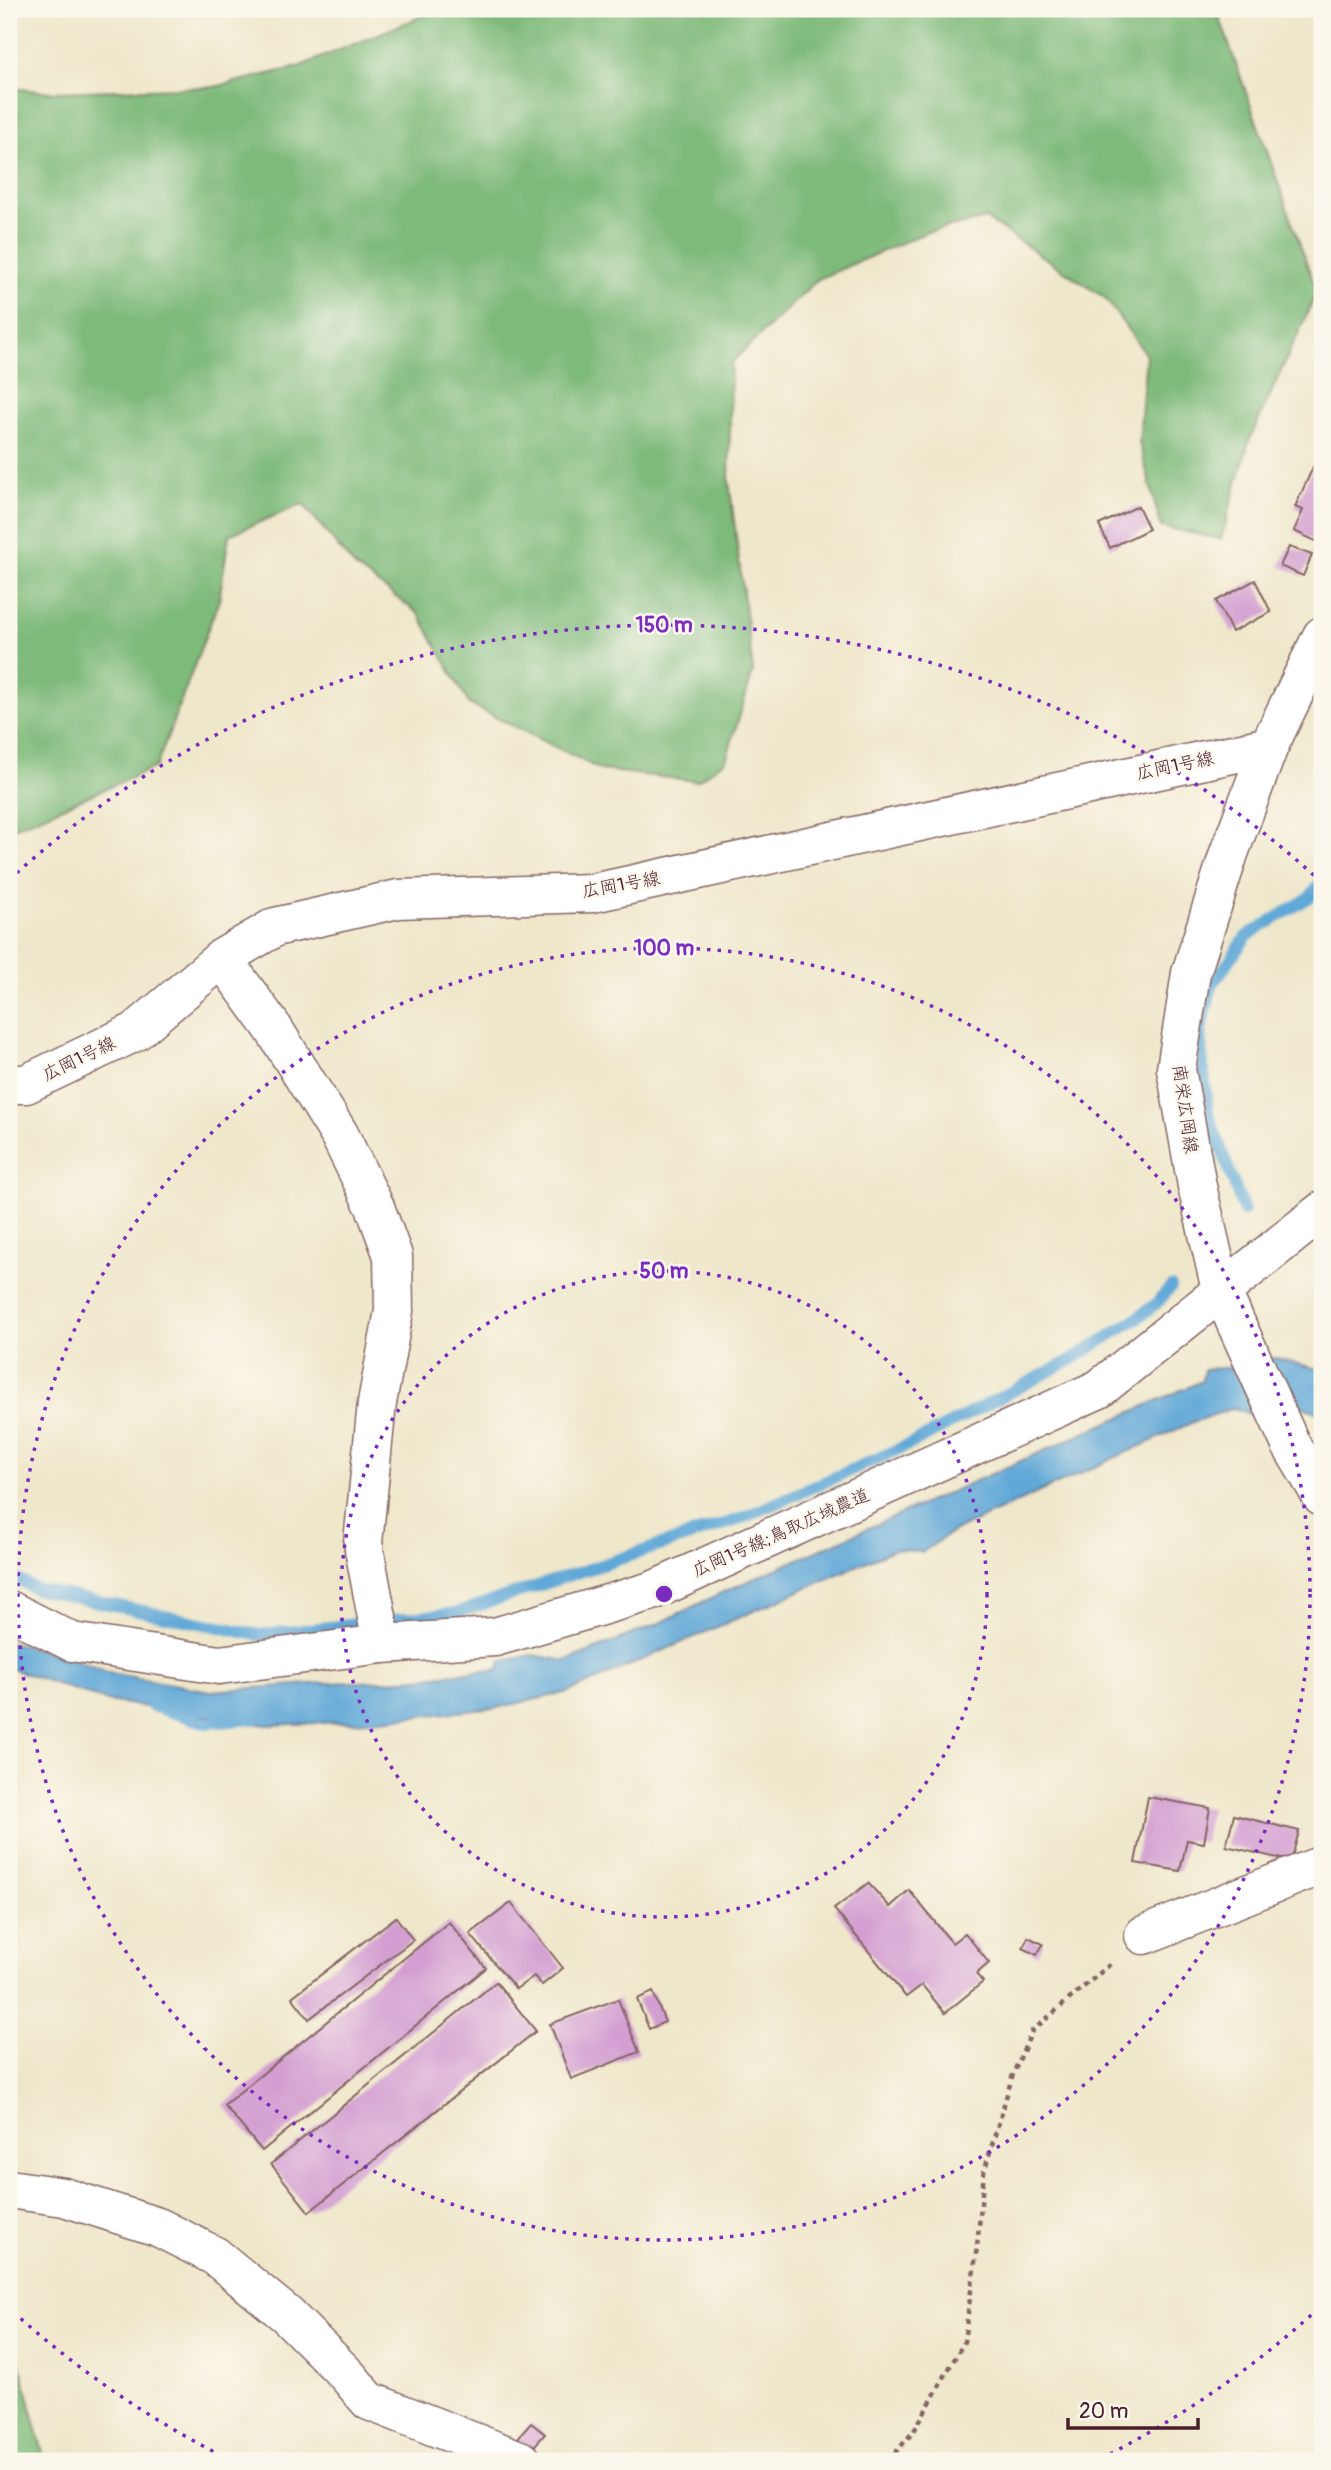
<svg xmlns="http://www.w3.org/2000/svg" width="1331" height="2470" viewBox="0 0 1331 2470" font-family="Pangolin,'Klee One',sans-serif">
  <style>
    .forest { fill: #7eba7a; stroke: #646c52; stroke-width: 2 }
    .water { fill: #60a8d7; stroke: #556481; stroke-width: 2 }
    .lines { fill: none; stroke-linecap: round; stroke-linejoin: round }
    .stream { stroke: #60a8d7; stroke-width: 12 }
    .building { fill: #d39ed1 }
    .street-casing { stroke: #846563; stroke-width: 41 }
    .secondary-casing { stroke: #846563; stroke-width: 41 }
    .path { stroke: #846563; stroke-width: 4.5; stroke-dasharray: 5 5; stroke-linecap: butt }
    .street { stroke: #fff; stroke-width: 38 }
    .secondary { stroke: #fff; stroke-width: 38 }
    .ring { fill: none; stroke: #7b2cbf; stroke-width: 3.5; stroke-dasharray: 3.5 7 }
    .labels { text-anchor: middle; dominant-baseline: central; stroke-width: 5; stroke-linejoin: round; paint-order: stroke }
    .street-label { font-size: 18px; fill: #4a1f2b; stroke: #fbf7ec }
    .centre { fill: #7b2cbf; stroke: #fbf7ec; stroke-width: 3.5 }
    .ring-label { font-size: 21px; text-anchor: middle; font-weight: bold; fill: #7b2cbf; stroke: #fbf7ec; stroke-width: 5; stroke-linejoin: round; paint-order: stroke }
  </style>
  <rect width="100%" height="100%" fill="#fbf7ec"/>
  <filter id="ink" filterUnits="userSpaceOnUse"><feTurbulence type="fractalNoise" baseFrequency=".0143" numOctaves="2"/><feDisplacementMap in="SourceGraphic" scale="14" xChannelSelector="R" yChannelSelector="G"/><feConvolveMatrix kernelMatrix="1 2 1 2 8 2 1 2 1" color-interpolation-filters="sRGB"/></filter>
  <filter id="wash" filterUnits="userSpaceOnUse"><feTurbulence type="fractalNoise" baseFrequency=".00686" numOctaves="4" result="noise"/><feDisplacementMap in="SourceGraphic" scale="28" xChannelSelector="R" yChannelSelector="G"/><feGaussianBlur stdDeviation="1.57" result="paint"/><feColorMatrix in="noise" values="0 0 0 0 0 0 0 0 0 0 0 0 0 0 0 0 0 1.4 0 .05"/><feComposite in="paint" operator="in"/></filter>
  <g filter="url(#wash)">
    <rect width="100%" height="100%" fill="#efe7ca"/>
    <path class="forest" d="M440 9H1210L1220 19 1317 292 1249 441 1221 539 1161 527 1139 442 1146 355 1105 298 986 219 927 232 818 279 731 363 729 481 753 672 726 760 697 781 601 770 469 704 419 614 354 566 303 504 229 535 219 600 156 767 9 830V88L52 92 214 87 298 67Z
      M9 2346 18 2356 45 2461H9Z"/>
    <path class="water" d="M1276 1358 1322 1370V1414L1303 1407 1250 1414 1234 1408 1193 1422 954 1531 922 1552 895 1549 569 1692 496 1708 370 1721 267 1725 107 1701 9 1668V1642L60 1654 110 1673 210 1691 325 1683 388 1681 499 1669 501 1661 533 1655 566 1661 660 1623 721 1593 1202 1381 1204 1369 1226 1368Z"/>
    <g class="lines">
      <path class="stream" d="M1244 1211 1208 1113 1200 1035 1212 985 1247 936 1310 897 1322 881
        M9 1575 36 1589 258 1635 456 1613 740 1519 915 1442 1073 1359 1136 1319 1157 1303 1171 1287
        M152 1706 207 1723 254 1719"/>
    </g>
    <g id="blocks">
      <path class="building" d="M1319 454 1322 456V544L1294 531 1303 510 1295 507Z
        M1138 506 1149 529 1110 548 1099 525Z
        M1289 547 1312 555 1303 576 1280 566Z
        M1255 580 1271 612 1232 632 1216 601Z
        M1148 1797 1210 1808 1204 1843 1187 1840 1180 1871 1135 1863Z
        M1234 1815 1299 1831 1291 1861 1226 1846Z
        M868 1883 890 1907 909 1890 952 1943 965 1933 989 1963 976 1974 983 1982 945 2013 922 1985 906 1997 834 1909Z
        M511 1903 563 1968 542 1985 534 1976 516 1989 470 1934Z
        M396 1917 413 1940 309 2019 292 1997Z
        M449 1922 486 1968 262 2151 224 2105Z
        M1028 1937 1043 1944 1037 1955 1023 1948Z
        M496 1982 536 2031 309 2212 271 2164Z
        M653 1992 665 2022 649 2029 637 1999Z
        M618 1999 639 2052 571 2079 550 2024Z
        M531 2423 545 2434 530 2451 516 2440Z"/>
    </g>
  </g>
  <g filter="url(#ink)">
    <use href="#blocks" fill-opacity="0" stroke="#846563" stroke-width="2"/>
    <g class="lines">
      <g class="street-casing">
        <path id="street" d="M1322 636 1269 746 1229 853 1191 973 1176 1069 1197 1186 1221 1290 1291 1445 1322 1497
          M222 958 273 1028 339 1134 375 1207 393 1256 394 1311 377 1403 363 1543 382 1644
          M9 1084H26L135 1032 222 958 275 927 398 899 593 893 1269 746
          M1144 1935 1322 1865
          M9 2189 64 2197 158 2227 215 2256 287 2315 347 2375 369 2401 522 2461"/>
      </g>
      <g class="secondary-casing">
        <path id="secondary" d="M9 1610 72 1642 219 1665 382 1644 495 1637 652 1591 1099 1389 1322 1211"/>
      </g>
      <path class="path" d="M888 2461 914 2431 964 2342 977 2247 984 2172 1013 2074 1032 2031 1114 1961"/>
      <use href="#street" class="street"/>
      <use href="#secondary" class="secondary"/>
    </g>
  </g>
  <g class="ring">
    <circle cx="664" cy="1594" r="323"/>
    <circle cx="664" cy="1594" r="646"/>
    <path d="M1319 2308A969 969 0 0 1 1096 2461M232 2461A969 969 0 0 1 9 2308M9 880A969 969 0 0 1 1319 880"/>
  </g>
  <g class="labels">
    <g class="street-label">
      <text transform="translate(1175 766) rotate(-12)">広岡1号線</text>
      <text transform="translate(621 885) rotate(-10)">広岡1号線</text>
      <text transform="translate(79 1059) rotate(-26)">広岡1号線</text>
      <text transform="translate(1185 1109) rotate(82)">南栄広岡線</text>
      <text transform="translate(781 1533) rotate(-24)">広岡1号線;鳥取広域農道</text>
    </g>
  </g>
  <circle cx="664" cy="1594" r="10" class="centre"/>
  <g class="ring-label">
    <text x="664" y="632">150 m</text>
    <text x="664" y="955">100 m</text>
    <text x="664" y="1278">50 m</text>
  </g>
  <rect width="1331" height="2470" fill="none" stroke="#fbf7ec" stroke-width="35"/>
  <path d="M1068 2418v10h130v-10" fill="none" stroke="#4a1f2b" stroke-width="3.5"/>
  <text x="1079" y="2418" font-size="21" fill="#4a1f2b" stroke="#fbf7ec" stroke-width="5" paint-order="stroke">20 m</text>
</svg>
